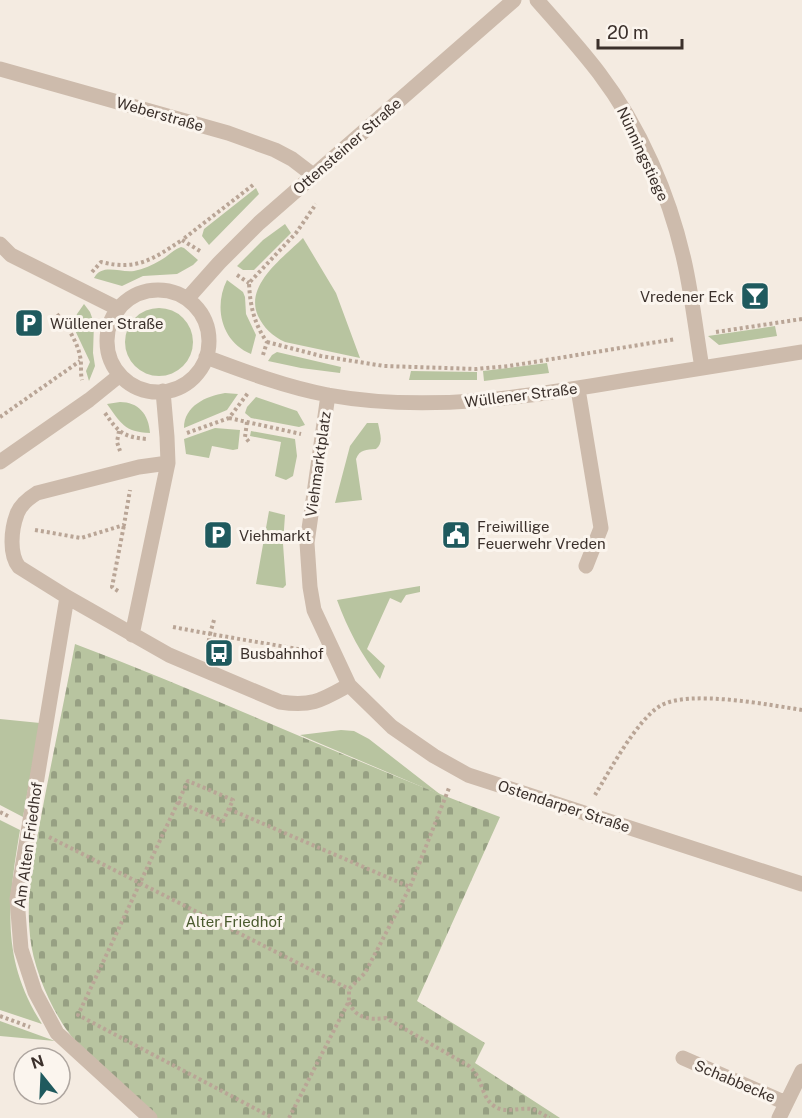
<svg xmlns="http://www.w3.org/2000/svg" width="802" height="1118" viewBox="0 0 802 1118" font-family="'Public Sans',sans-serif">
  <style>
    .grass { fill: #b8c4a0 }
    .cemetery { fill: url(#cemetery-stones) }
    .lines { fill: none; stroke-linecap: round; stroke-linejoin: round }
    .path { stroke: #b9a596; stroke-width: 4; stroke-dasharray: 3 3; stroke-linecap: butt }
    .minor { stroke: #cdbbac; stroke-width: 15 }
    .labels { text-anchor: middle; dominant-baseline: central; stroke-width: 6; stroke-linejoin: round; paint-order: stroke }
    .street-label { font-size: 15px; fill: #3b302b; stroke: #fbf5ee }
    .poi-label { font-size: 15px; fill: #3b302b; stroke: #fbf5ee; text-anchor: start }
    .park-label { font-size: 15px; fill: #4a5a2e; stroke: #fbf5ee }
  </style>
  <defs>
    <pattern id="cemetery-stones" width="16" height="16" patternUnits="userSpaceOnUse" patternTransform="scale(1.5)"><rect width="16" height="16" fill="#b8c4a0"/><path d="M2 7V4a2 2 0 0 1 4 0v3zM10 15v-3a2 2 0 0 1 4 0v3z" fill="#97a083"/></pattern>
  </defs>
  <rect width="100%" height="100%" fill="#f4ebe1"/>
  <path class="grass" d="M256 188 259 194 209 245 202 236 204 229Z
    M285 224 291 233 254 270H243L237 266 263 240Z
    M303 238 336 293 360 358 285 342C272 336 264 328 258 316 244 285 284 257 303 238Z
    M181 247 184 248 198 260 193 265 177 274 143 276 122 286 94 278C102 263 120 273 134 271 143 269 153 265 161 260 168 256 173 250 181 247Z
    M227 280 243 292 245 297 246 314 256 335 251 354C222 342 213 308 227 280Z
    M84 304 90 312 94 323 93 353 95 366 89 381 86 371 90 362 73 326 77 314Z
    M125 342a34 34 0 1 1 68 0a34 34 0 1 1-68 0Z
    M775 326 777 336 719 345 708 336Z
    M277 352 341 367 340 373 301 368 268 361 272 355Z
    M547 363 549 373 484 381 483 371Z
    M411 371 477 372V380H409Z
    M225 393 238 394 227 410 184 428C184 406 206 396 225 393Z
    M256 397 297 411 305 425 299 427 251 418 245 413 247 407Z
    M120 402C138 402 149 414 150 433 124 432 121 423 107 404Z
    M367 423H378C380 434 384 442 376 449 366 450 360 449 356 459L362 500 335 503 350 446Z
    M215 428 240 430 238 449 233 450 212 446 209 458 186 454 184 439Z
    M251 431 295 439 297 456 293 476 286 480 275 476 281 442 250 436Z
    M269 511 285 515 283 544 286 585 283 588 256 584Z
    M420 586V592L406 595 401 603 390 598 367 649 385 666 380 679C361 654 348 630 337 600Z
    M0 719 40 723 23 817 0 805Z
    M341 730 354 731 369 739 441 795 300 735Z
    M0 820 20 830C8 902 0 959 42 1024L0 1010Z
    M0 1021 55 1041 0 1036Z"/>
  <path class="cemetery" d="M75 644C218 698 357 764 500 817L417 1001 485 1043 475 1063 560 1118H157C127 1090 90 1063 66 1029 49 1004 33 967 30 936 25 891 36 845 44 801 54 749 65 697 75 644Z"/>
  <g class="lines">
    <path class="path" d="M200 251 182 240 253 185
      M92 272 101 262C137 271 153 259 182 240
      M237 275 249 283
      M57 314C67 326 77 341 80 356 82 364 80 372 82 380
      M716 332 802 319
      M267 342 321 356 384 366 476 369 509 366 676 339
      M263 355 267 342C254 324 250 305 249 283L296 233 316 204
      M105 413C118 432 123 437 147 439
      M0 417 80 361
      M229 418 301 434
      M247 422 245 437 250 443
      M119 431 117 442 120 451
      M187 433 229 418 248 393
      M35 530 81 538 124 525 130 490
      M118 591 112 587 124 525
      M214 620 210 634 310 651
      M173 627 210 634 208 645 212 647
      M595 795C610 770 637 720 660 706 688 689 770 705 802 710
      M178 802 223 821 233 800 188 781C151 859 115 937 78 1015L273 1118
      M229 809 410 887
      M0 812 10 817
      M49 837 349 989
      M349 1002C356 1019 369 1020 386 1018L469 1066C484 1079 480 1096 494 1106 505 1114 519 1107 532 1109 538 1111 544 1115 549 1118
      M0 1016 30 1027
      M289 1118 349 1001V989L365 973 410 887 449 788"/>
    <path class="minor" d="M537 0C558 24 580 48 599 73 640 127 669 194 684 260 692 295 696 332 702 368
      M0 69 228 133 275 150 292 159 313 175
      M0 244 11 255 119 309
      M107 341a51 51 0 1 1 102 0a51 51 0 1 1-102 0Z
      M187 299 219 263 259 223 514 0
      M206 357C246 372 286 387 328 395 428 413 528 397 627 380 685 371 744 361 802 352
      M578 389 601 528 586 566
      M328 395 307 543 310 587 314 610 349 685 392 727 434 756 468 775 802 884
      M0 462 89 400 120 375
      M168 463 139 467 37 493C29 498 20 505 17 514 11 530 9 554 19 567L67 597 169 655 280 702C312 707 322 700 349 685
      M67 597 17 899 21 949 35 992 57 1033 150 1118
      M132 635 168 463 167 437 163 391
      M683 1058 786 1103
      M779 1118 802 1071"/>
  </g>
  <defs>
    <g id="bar-square" transform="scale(1.5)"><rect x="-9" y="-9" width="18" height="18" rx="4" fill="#1f5a5e" stroke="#fbf5ee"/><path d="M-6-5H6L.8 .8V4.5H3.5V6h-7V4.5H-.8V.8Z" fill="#fff"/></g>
    <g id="parking-square" transform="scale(1.5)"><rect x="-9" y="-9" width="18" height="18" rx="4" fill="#1f5a5e" stroke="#fbf5ee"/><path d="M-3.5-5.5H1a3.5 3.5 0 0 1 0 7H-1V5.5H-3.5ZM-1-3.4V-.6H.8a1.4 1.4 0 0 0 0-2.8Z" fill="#fff"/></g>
    <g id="civic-square" transform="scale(1.5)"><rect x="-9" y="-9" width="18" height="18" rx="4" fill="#1f5a5e" stroke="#fbf5ee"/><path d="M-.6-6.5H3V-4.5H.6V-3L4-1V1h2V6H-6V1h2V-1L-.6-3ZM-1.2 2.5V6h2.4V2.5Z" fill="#fff"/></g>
    <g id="bus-square" transform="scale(1.5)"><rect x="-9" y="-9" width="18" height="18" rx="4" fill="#1f5a5e" stroke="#fbf5ee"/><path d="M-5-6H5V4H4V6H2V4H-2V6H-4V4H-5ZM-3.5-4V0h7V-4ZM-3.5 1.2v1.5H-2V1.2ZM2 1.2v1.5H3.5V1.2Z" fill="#fff"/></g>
  </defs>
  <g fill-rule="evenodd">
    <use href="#bar-square" x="755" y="296"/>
    <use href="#parking-square" x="29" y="323"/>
    <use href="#parking-square" x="218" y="535"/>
    <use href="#civic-square" x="456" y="535"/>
    <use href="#bus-square" x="219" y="653"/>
  </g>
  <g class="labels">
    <g class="street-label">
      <text transform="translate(160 114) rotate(16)">Weberstraße</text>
      <text transform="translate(347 146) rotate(-41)">Ottensteiner Straße</text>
      <text transform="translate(643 154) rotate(65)">Nünningstiege</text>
      <text transform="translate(521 395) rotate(-7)">Wüllener Straße</text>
      <text transform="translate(318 464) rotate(-82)">Viehmarktplatz</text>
      <text transform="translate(564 806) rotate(18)">Ostendarper Straße</text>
      <text transform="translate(28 845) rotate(-82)">Am Alten Friedhof</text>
      <text transform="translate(735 1081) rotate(23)">Schabbecke</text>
    </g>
    <g class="poi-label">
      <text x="734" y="296" text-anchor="end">Vredener Eck</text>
      <text x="50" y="323">Wüllener Straße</text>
      <text x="477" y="526">Freiwillige<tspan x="477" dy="17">Feuerwehr Vreden</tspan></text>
      <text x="239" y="535">Viehmarkt</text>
      <text x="240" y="653">Busbahnhof</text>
    </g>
    <g class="park-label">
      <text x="234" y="921">Alter Friedhof</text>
    </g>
  </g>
  <g transform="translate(42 1076) rotate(342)"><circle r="28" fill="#fbf5ee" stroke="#aea6a0" stroke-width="1.5"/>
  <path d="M0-4.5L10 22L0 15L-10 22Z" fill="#1f5a5e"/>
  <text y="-9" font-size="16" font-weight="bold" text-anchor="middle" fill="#3b302b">N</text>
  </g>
  <path d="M598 39v9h84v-9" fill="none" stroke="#3b302b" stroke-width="3"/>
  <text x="607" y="39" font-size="18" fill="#3b302b" stroke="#fbf5ee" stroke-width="4.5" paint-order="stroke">20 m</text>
</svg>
